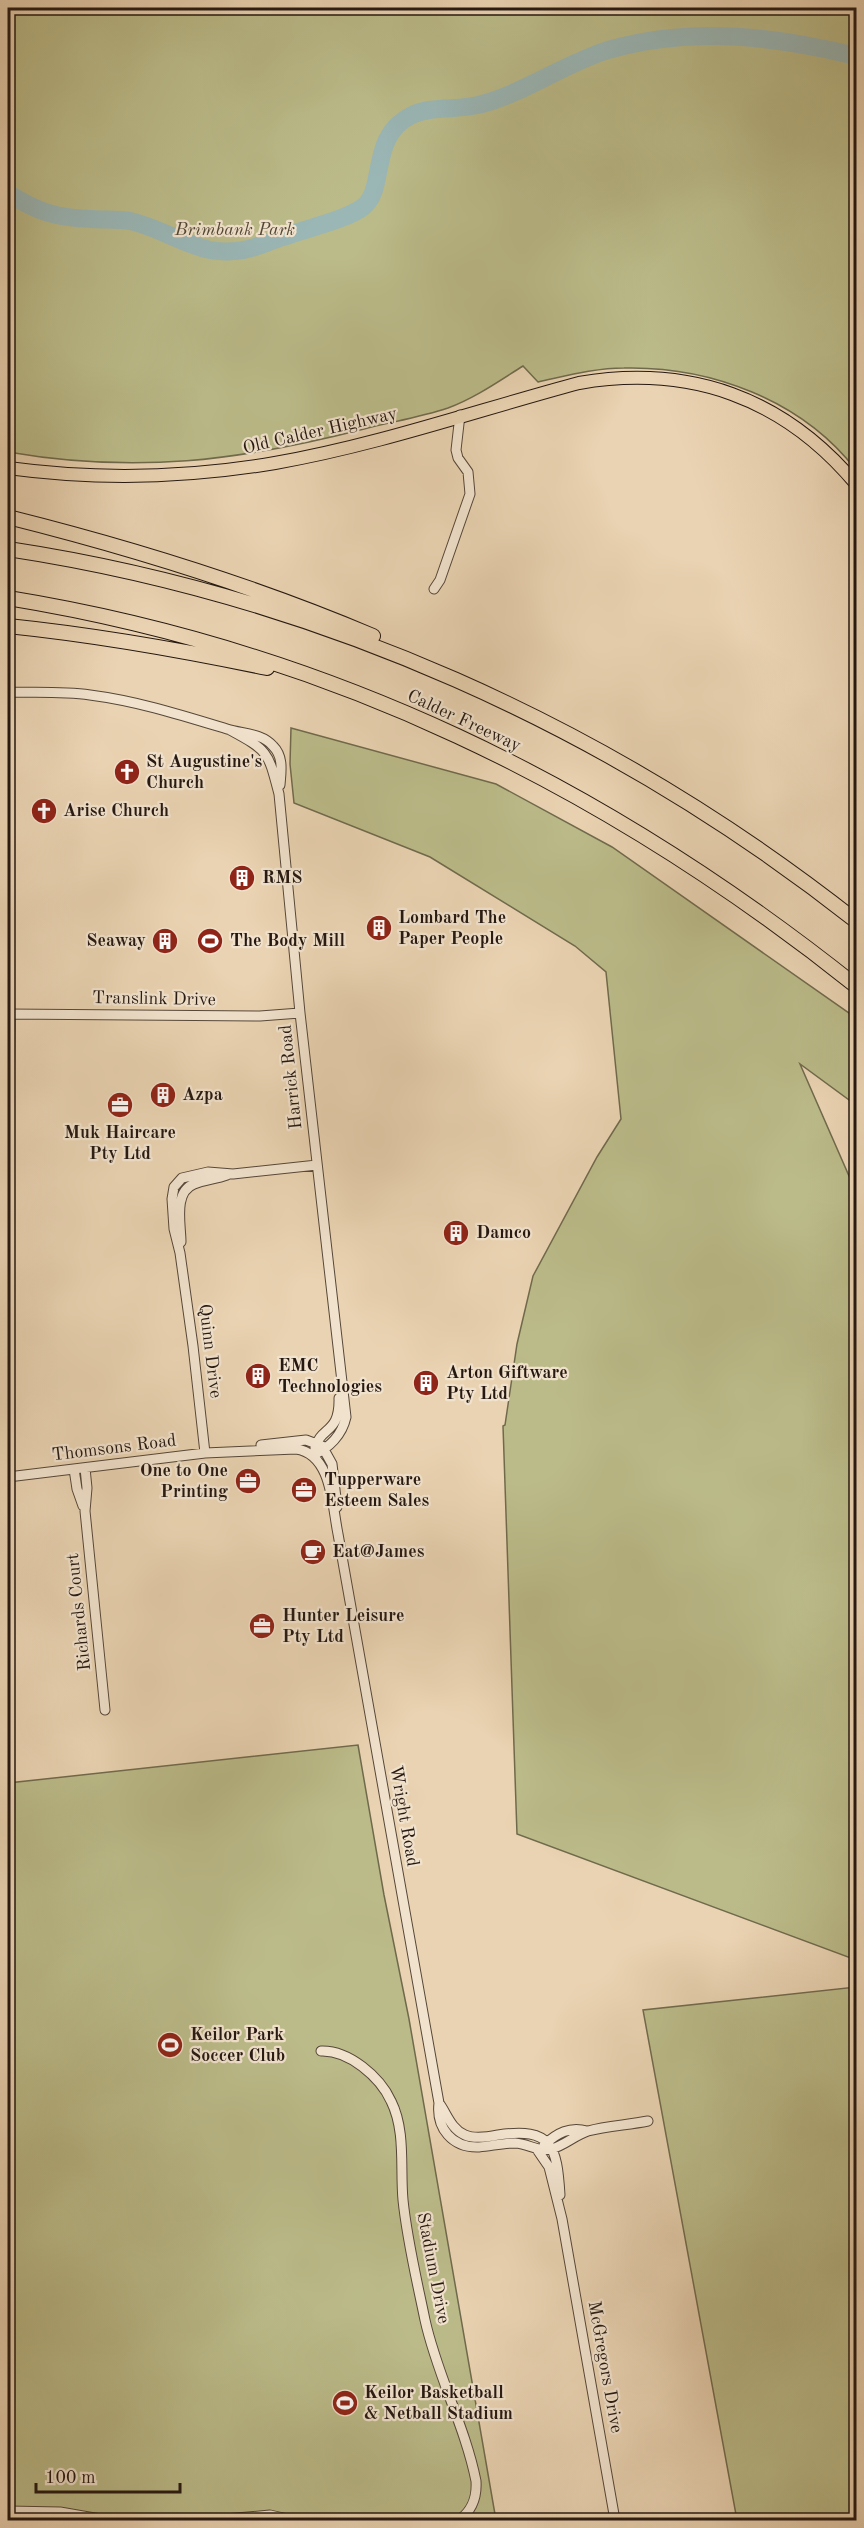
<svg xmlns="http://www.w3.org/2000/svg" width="864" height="2528" viewBox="0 0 864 2528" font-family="'Old Standard TT',serif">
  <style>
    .green { fill: #bbbb89; stroke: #706a4d; stroke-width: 1.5 }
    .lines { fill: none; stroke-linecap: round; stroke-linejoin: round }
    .river { stroke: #9ab6b5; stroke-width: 18 }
    .minor-casing { stroke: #564739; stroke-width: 11 }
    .major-casing { stroke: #251811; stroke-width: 14 }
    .highway-casing { stroke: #251811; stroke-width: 16 }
    .minor { stroke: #f1e2cd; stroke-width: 9 }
    .major { stroke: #ead3b2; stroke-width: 12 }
    .highway { stroke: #ead3b2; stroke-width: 14 }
    .labels { text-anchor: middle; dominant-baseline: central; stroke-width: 4.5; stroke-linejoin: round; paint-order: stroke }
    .park-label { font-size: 18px; font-style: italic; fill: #524935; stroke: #f1e2cd }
    .street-label { font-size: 18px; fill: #251811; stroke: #f1e2cd }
    .poi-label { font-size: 18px; font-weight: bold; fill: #251811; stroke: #f1e2cd; text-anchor: start }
  </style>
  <rect width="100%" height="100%" fill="#ead3b2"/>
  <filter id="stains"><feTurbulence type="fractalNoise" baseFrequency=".00333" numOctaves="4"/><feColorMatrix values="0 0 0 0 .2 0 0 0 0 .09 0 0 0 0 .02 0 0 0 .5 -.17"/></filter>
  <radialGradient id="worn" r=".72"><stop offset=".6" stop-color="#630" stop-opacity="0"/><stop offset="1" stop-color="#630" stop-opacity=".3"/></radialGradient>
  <path class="green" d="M8 8H856V470C802 400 710 366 624 368 595 368 566 376 538 382L523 366C499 381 475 398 448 408 421 417 391 422 364 429 239 461 135 474 8 452Z
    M291 728 496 784 612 847 856 1018V1105L800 1064 856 1192V1960L517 1834 503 1426 505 1425 517 1344 533 1276 597 1157 621 1119 606 972 575 946 430 857 294 803 290 764Z
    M358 1745 384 1895 409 2019 496 2520H8V1783Z
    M856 1987V2520H737L643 2010Z"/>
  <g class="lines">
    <path class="river" d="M8 193C37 212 57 218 92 219 104 220 118 219 130 221 158 227 184 245 210 250 221 252 232 252 243 250 256 248 270 241 283 237 304 229 346 220 363 207 387 189 368 136 412 115 434 105 459 111 482 104 526 92 566 63 608 50 693 26 773 36 856 56"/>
    <g class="minor-casing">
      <path id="minor" d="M434 589 440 580 470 494 468 472 458 458 456 450 460 415
        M8 692C35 693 62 691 90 695 137 701 181 715 227 729 243 734 262 733 273 746 284 757 281 772 280 785
        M230 730C269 751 268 752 279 794L300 1013 346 1417C342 1435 329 1448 313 1455
        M8 1014 260 1016 300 1013
        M8 1227 10 1014
        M181 1242C181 1225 173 1192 194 1184 204 1180 216 1179 227 1175
        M261 1445 306 1440 322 1446 332 1464 337 1507
        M315 1448C321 1426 340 1434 339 1398
        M8 1453 9 1476
        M205 1453 193 1346 180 1253 174 1229 172 1199 174 1187 182 1178 208 1172 233 1174 317 1165
        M85 1468 87 1488 85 1511 105 1710
        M74 1469 77 1489 83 1506
        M8 1477 205 1453 296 1449C332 1454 332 1505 338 1534L439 2103C436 2128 452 2148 479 2147 491 2146 503 2143 515 2143 530 2144 536 2152 551 2149 564 2146 575 2135 588 2131 607 2126 628 2125 648 2121
        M321 2051C349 2050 380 2077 391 2101 406 2131 400 2168 403 2200 407 2240 417 2281 425 2320 437 2375 465 2426 476 2481 477 2497 473 2510 459 2520
        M439 2103C447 2114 451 2129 465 2135 474 2139 488 2137 498 2135 552 2127 557 2146 560 2195
        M544 2145C557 2133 570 2126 587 2131
        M538 2151 549 2167 562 2219 615 2520
        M8 2511 60 2512 106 2520
        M214 2520 270 2515 292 2520"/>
    </g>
    <g class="major-casing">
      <path id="major" d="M8 468C96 480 187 478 275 463 378 445 478 410 579 383 690 364 784 398 856 484"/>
    </g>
    <g class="highway-casing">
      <path id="highway" d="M8 517C132 548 255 586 373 636
        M8 549C318 596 610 727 856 921
        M8 598C328 650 604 785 856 986
        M8 626C95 635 181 650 267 668"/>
    </g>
    <use href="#minor" class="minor"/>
    <use href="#major" class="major"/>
    <use href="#highway" class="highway"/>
  </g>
  <defs>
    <g id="church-disc" transform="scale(1.35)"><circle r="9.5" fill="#8f2418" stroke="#f1e2cd"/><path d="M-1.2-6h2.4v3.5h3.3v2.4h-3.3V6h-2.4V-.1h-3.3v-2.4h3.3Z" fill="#fff"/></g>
    <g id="building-disc" transform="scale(1.35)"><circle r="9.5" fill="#8f2418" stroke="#f1e2cd"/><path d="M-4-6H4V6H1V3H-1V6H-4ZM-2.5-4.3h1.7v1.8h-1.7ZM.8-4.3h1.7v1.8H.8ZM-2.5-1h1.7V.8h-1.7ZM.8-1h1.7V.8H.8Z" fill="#fff"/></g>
    <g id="stadium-disc" transform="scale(1.35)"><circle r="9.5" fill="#8f2418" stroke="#f1e2cd"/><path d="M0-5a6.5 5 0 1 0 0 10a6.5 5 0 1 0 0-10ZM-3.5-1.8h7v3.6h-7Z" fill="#fff"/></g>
    <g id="office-disc" transform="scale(1.35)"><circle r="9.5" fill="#8f2418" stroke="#f1e2cd"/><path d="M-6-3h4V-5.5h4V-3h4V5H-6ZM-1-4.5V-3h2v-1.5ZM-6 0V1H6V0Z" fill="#fff"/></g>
    <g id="cafe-disc" transform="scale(1.35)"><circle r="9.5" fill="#8f2418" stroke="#f1e2cd"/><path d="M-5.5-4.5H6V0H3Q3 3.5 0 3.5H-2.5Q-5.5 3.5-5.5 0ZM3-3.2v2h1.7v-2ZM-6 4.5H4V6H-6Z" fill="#fff"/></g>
  </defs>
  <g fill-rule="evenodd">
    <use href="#church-disc" x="127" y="772"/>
    <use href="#church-disc" x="44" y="811"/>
    <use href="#building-disc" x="242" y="878"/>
    <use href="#building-disc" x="379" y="928"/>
    <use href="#building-disc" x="165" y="941"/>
    <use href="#stadium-disc" x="210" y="941"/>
    <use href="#building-disc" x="163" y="1095"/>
    <use href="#office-disc" x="120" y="1105"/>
    <use href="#building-disc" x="456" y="1233"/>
    <use href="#building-disc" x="258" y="1376"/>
    <use href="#building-disc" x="426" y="1383"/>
    <use href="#office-disc" x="248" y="1481"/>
    <use href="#office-disc" x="304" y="1490"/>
    <use href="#cafe-disc" x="313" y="1552"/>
    <use href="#office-disc" x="262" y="1626"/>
    <use href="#stadium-disc" x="170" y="2045"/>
    <use href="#stadium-disc" x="345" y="2403"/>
  </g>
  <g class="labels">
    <g class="park-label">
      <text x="235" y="230">Brimbank Park</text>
    </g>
    <g class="street-label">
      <text transform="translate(320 431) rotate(-13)">Old Calder Highway</text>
      <text transform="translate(464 721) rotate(25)">Calder Freeway</text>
      <text transform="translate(154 999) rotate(1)">Translink Drive</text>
      <text transform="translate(291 1077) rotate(-96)">Harrick Road</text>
      <text transform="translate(210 1351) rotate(83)">Quinn Drive</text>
      <text transform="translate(114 1448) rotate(-7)">Thomsons Road</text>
      <text transform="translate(79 1612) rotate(-96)">Richards Court</text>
      <text transform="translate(404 1816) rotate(80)">Wright Road</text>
      <text transform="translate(433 2268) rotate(79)">Stadium Drive</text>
      <text transform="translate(605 2367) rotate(80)">McGregors Drive</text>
    </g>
    <g class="poi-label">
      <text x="146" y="762">St Augustine's<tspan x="146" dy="21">Church</tspan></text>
      <text x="63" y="811">Arise Church</text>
      <text x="262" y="878">RMS</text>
      <text x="398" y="918">Lombard The<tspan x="398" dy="21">Paper People</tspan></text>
      <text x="146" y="941" text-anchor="end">Seaway</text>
      <text x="230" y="941">The Body Mill</text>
      <text x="182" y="1095">Azpa</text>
      <text x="120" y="1133" text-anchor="middle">Muk Haircare<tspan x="120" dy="21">Pty Ltd</tspan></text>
      <text x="476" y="1233">Damco</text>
      <text x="278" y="1366">EMC<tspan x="278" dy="21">Technologies</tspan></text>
      <text x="446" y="1373">Arton Giftware<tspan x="446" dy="21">Pty Ltd</tspan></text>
      <text x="228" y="1471" text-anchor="end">One to One<tspan x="228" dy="21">Printing</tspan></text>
      <text x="324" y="1480">Tupperware<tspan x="324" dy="21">Esteem Sales</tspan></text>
      <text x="332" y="1552">Eat@James</text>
      <text x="282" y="1616">Hunter Leisure<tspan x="282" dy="21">Pty Ltd</tspan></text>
      <text x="190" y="2035">Keilor Park<tspan x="190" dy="21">Soccer Club</tspan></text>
      <text x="364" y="2393">Keilor Basketball<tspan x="364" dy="21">&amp; Netball Stadium</tspan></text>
    </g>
  </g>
  <rect width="864" height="2528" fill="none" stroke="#ead3b2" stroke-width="30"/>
  <rect x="9" y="9" width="846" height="2510" fill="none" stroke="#251811" stroke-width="3"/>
  <rect x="15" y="15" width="834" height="2498" fill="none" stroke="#251811" stroke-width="1.5"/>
  <path d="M36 2483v9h144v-9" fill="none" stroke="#251811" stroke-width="3"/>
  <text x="45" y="2483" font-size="18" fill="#251811" stroke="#f1e2cd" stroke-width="4.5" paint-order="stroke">100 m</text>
  <rect width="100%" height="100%" filter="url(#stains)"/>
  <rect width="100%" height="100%" fill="url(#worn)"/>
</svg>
